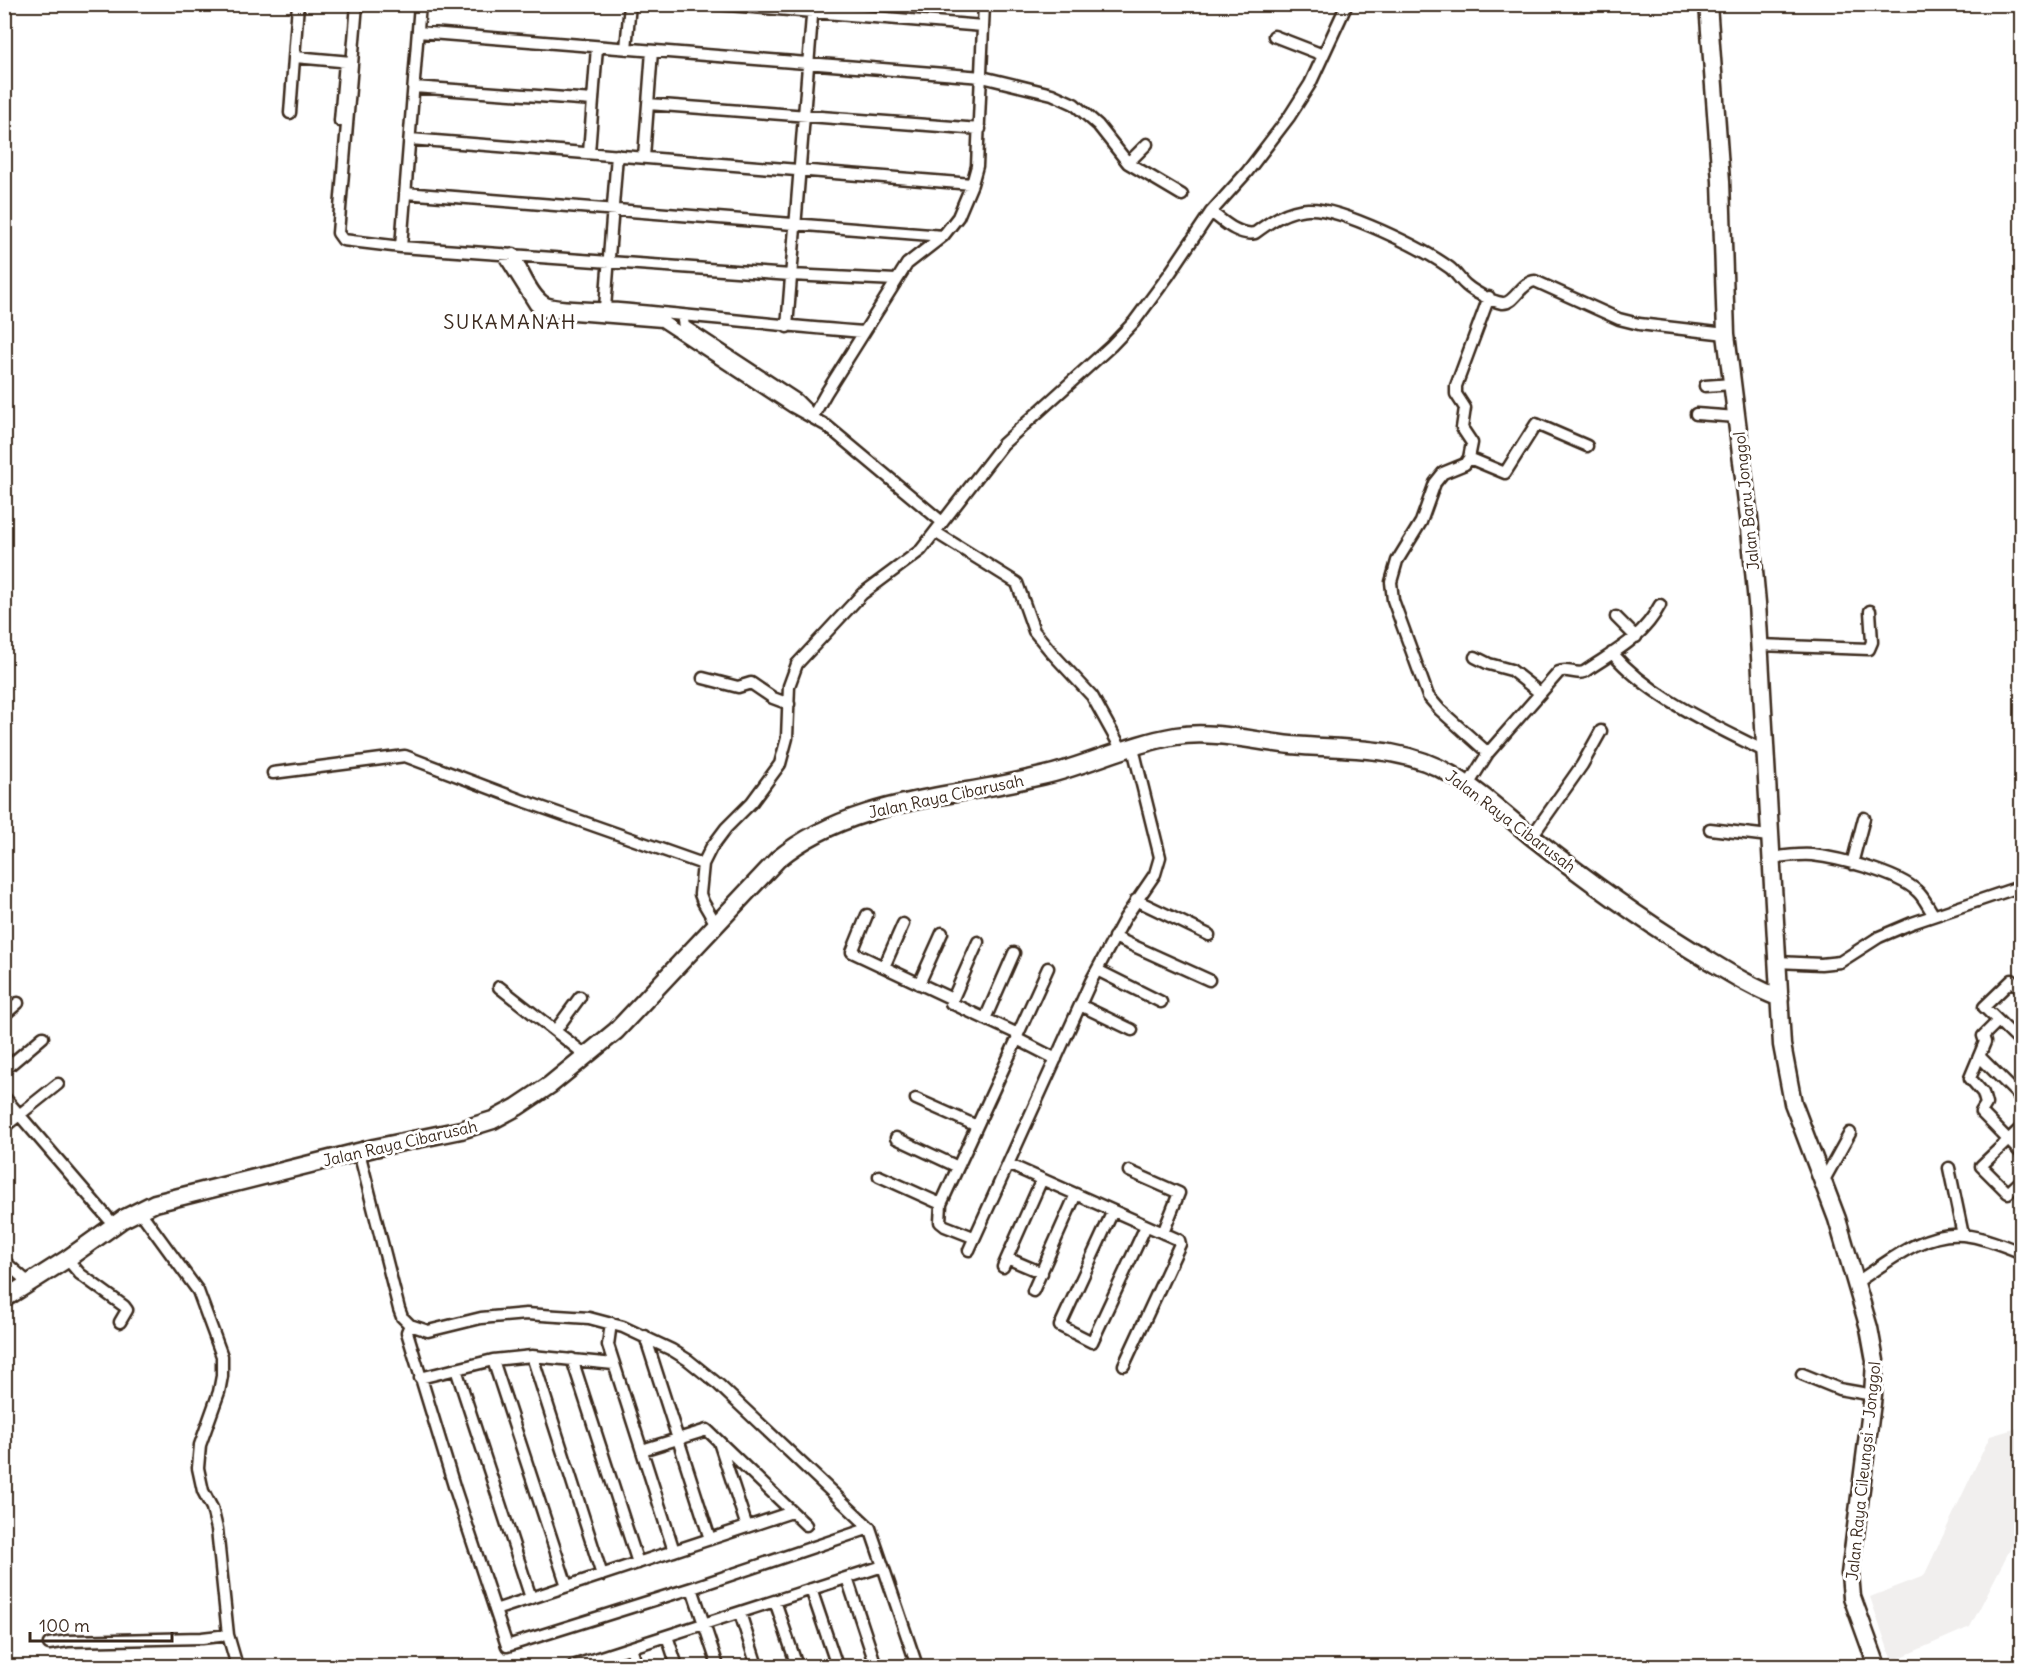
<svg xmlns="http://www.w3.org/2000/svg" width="2026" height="1671" viewBox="0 0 2026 1671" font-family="Delius,sans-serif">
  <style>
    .built { fill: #f1efee }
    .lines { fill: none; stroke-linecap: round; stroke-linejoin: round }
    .minor-casing { stroke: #3b2a1e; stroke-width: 15 }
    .primary-casing { stroke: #3b2a1e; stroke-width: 21 }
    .minor { stroke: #fff; stroke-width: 10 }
    .primary { stroke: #fff; stroke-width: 16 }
    .labels { text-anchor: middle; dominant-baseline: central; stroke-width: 6; stroke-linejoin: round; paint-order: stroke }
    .street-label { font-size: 16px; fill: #3b2a1e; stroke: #fff }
    .quarter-label { font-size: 20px; letter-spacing: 1.5px; fill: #3b2a1e; stroke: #fff }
  </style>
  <rect width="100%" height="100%" fill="#fff"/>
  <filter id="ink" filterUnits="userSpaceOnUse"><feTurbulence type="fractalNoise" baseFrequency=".0167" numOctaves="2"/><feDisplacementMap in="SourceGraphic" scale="12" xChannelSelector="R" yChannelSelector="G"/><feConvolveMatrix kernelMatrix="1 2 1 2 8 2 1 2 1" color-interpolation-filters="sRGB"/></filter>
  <g filter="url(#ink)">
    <path class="built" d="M2021 1427V1528L1970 1627 1892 1661 1870 1597 1924 1576 1990 1436Z"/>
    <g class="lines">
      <g class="minor-casing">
        <path id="minor" d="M357 4 338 233 343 240 401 247 791 275 896 280
          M716 4 983 26
          M418 32 982 77 1052 94 1074 104 1098 125 1128 163 1182 195
          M1274 36 1323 55
          M626 49 630 4
          M295 57 351 62
          M414 87 593 100
          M648 104 980 129
          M290 113 298 4
          M340 121 345 62
          M410 139 972 184
          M589 153 597 47
          M644 157 652 51
          M1128 163 1147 144
          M405 193 943 236
          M1211 212C1223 221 1238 236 1255 233 1271 221 1287 210 1308 209 1340 207 1424 249 1450 268 1456 273 1460 280 1466 285 1474 292 1491 301 1502 303 1514 305 1521 282 1535 281L1619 319 1639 324 1726 334
          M401 247 420 4
          M503 254 535 305 540 310 549 312 662 321 793 407 827 426 942 522
          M514 254C521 268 533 297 546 303 557 308 603 308 619 309 700 316 782 326 864 332
          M605 308 617 155
          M682 315 684 326 797 400 807 410
          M787 327 813 4
          M1705 386 1732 384
          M1696 414 1737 417
          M813 416 826 393 907 264 943 236 958 217 972 184 977 166 984 4
          M1469 458 1505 473 1536 424 1587 446
          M935 532 1017 583 1034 631 1052 653 1092 696 1122 750
          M1616 617 1636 637
          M1759 645 1869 649 1872 642 1870 611
          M1612 653C1652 699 1712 724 1766 752
          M1475 657 1489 664 1511 670 1540 693
          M703 678 738 687 751 683 773 698 789 704
          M1488 753 1440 710 1428 696 1393 600 1391 582 1397 561 1421 522 1435 483 1443 473 1465 464 1469 458 1472 443 1462 428 1465 408 1456 394V386L1489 297
          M273 773 405 756 521 800 703 864
          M1468 785 1488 753 1559 672C1567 668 1575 675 1584 672 1615 651 1642 639 1660 605
          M1710 829 1769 836
          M1532 836 1582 765 1601 731
          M1770 858C1784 856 1798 854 1812 855 1839 858 1898 873 1917 891 1924 897 1928 907 1933 914
          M1852 864 1864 818
          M1136 900 1209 935
          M867 915 852 952 950 998 951 1003 1018 1034 1017 1039 1056 1059
          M717 926 703 902 700 894 703 864 711 848 726 828 752 802 780 764 787 738 789 686 797 664 862 594 921 550 1003 444 1111 346 1134 322 1168 276 1211 212 1247 172 1289 117 1310 84 1347 4
          M1114 937 1209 980
          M1777 962 1821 964 1840 962 1879 937 1912 923 2022 886
          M884 967 903 924
          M1097 970 1161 1002
          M919 984 942 933
          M499 987 587 1056
          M2022 990 2012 980 1984 1007 2022 1044
          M951 1003 978 942
          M1080 1005 1132 1030
          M4 1015 18 1003
          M985 1019 1014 953
          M1998 1021 1983 1036 1985 1042 1970 1078 1983 1093 1986 1104 1981 1112 2022 1154
          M555 1031 580 997
          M1018 1034 1048 968
          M1979 1056 2022 1099
          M4 1070 43 1037
          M4 1097 114 1225
          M916 1099 977 1126
          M4 1127 58 1084
          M2022 1127 1981 1166 2008 1193 2022 1180
          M896 1138 958 1167
          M359 1152 399 1309 402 1317 410 1325 428 1331 481 1318 526 1314 589 1318 623 1327 672 1350 688 1360 719 1385 870 1528 917 1666
          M1008 1164 1179 1240 1180 1244 1124 1365
          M1949 1168 1963 1235
          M1129 1171 1179 1193 1163 1233
          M879 1176 941 1204
          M1824 1180 1850 1133
          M139 1210 198 1291 222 1356V1376L219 1392 200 1445 198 1468 203 1491 212 1508 217 1529 228 1635 237 1666
          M1113 1211 1060 1326 1092 1342 1146 1226
          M973 1237 945 1226 940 1222 941 1204 1017 1039
          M969 1250 1091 981 1125 918 1155 874 1160 857 1133 748
          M1007 1258 1042 1273
          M67 1259 80 1274 124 1306 127 1310 120 1322
          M4 1261 30 1284
          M1003 1267 1042 1179
          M1857 1282C1888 1262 1923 1231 1963 1235 1983 1237 2003 1245 2022 1253
          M1033 1291 1076 1194
          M611 1323 608 1345 674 1551
          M410 1325 407 1332 454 1486 507 1646 692 1588 870 1528
          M645 1336 710 1539
          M532 1356 602 1575
          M572 1359 638 1563
          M493 1360 567 1586
          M456 1369 531 1598
          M1802 1374 1839 1389 1873 1395
          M420 1378 493 1360 532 1356 614 1364
          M719 1442 747 1527
          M642 1450 707 1430 806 1525
          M847 1578 876 1666
          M692 1588 718 1666
          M811 1589 837 1666
          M775 1601 797 1666
          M495 1610 792 1512
          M740 1613 757 1666
          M667 1636 677 1666
          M49 1644 68 1641 202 1638 228 1635
          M631 1648 637 1666
          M573 1666 883 1566"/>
      </g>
      <g class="primary-casing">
        <path id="primary" d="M1708 4 1721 181 1726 334 1749 518 1757 603 1782 1045 1793 1103 1837 1219 1869 1328 1875 1361 1873 1395 1850 1574 1852 1597 1877 1666
          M4 1299 67 1259 123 1219 155 1203 374 1148 461 1130 493 1120 517 1107 550 1085 616 1031 778 859C849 801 942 799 1028 779 1042 776 1057 773 1070 768 1105 757 1140 742 1176 736 1213 730 1254 741 1291 745 1346 750 1403 745 1452 775 1481 792 1505 815 1531 836 1583 877 1636 916 1693 951 1722 968 1748 986 1780 998"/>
      </g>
      <use href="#minor" class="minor"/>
      <use href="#primary" class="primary"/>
    </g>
  </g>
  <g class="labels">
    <g class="street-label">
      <text transform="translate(1746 501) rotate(-96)">Jalan Baru Jonggol</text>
      <text transform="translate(946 796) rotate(-12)">Jalan Raya Cibarusah</text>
      <text transform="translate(1511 821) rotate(37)">Jalan Raya Cibarusah</text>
      <text transform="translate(400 1143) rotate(-13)">Jalan Raya Cibarusah</text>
      <text transform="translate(1863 1471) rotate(-84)">Jalan Raya Cileungsi - Jonggol</text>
    </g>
    <g class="quarter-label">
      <text x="510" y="321">SUKAMANAH</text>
    </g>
  </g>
  <rect width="2026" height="1671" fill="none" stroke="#fff" stroke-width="24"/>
  <rect x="12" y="12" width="2002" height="1647" fill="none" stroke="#3b2a1e" stroke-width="2" filter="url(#ink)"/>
  <path d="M30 1632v9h142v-9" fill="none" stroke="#3b2a1e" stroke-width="3"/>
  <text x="39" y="1632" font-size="18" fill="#3b2a1e" stroke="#ffffff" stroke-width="4.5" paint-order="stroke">100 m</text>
</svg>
